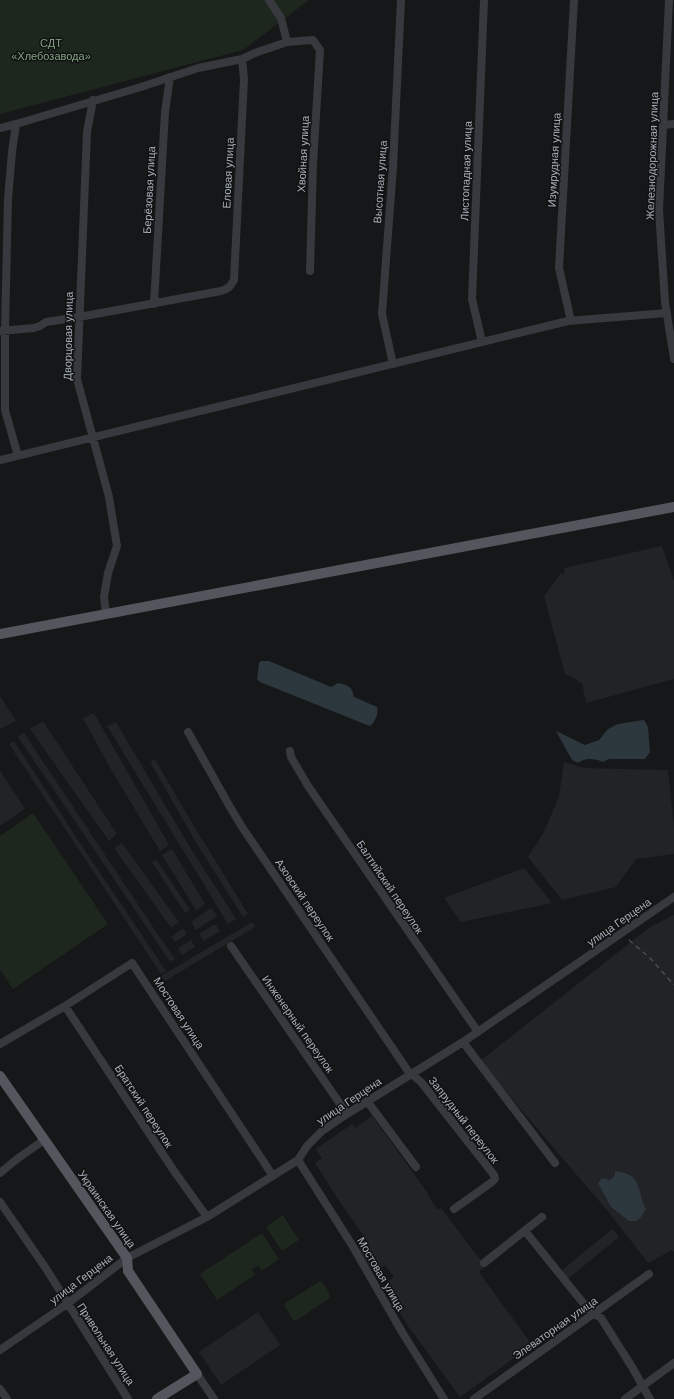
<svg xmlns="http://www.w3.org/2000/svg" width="674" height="1399" viewBox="0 0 674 1399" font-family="Helvetica,sans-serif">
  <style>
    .built { fill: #222326 }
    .green { fill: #1e271e }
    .water { fill: #2c383d }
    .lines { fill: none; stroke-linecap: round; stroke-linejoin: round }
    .minor { stroke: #37393e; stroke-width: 8 }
    .major { stroke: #53575d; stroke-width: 10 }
    .rail { stroke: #4a4d53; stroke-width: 1.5; stroke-dasharray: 5 4; stroke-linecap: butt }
    .labels { text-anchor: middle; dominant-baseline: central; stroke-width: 3; stroke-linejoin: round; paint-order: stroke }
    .park-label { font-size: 11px; fill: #82a47f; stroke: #111213 }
    .street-label { font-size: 11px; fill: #a8b0b9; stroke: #111213 }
  </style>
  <rect width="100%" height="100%" fill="#161718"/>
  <path class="built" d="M662 546 674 581V679L586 703 582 683H579L578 680 565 674 544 596 560 574 565 573 564 568Z
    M0 696 16 721 0 729Z
    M94 713 169 845 160 851 109 766 83 718Z
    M43 721 117 834 109 841 30 729Z
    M116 722 188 844 236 919 228 924 107 726Z
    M24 733 157 933 175 959 170 962 18 737Z
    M14 741 80 843 166 971 161 974 9 744Z
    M155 759 185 811 248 914 243 917 194 839 150 762Z
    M564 762 584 768 668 770 674 826V854L636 859 616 887 562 900 528 857 544 832 559 796Z
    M0 770 25 809 0 826Z
    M122 843 179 922 171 928 114 848Z
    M172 849 205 904 196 910 162 855Z
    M156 859 190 910 185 913 152 862Z
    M524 868 552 903 461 922 444 898Z
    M211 908 217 916 196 930 191 922Z
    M674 915V1252L672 1250 648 1263 610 1214 480 1061 650 927Z
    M252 922 255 927 165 981 161 976Z
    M215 924 220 931 204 941 199 934Z
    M183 928 187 934 175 942 171 937Z
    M191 940 195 947 182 955 178 948Z
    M372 1116 427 1192 432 1202 438 1210 441 1208 485 1266 479 1272 532 1345 460 1397 408 1326 383 1286 394 1277 385 1265 374 1273 358 1249 368 1242 338 1199 315 1163 322 1158 316 1149 352 1124 355 1128Z
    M612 1229 619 1237 568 1279 561 1271Z
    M258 1312 280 1345 221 1385 199 1352Z"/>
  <path class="green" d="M0 0H309L243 50 0 114Z
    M33 813 108 924 13 989 0 970V836Z
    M283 1215 299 1240 282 1251 266 1227Z
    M262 1233 279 1259 262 1271 258 1266 252 1269 255 1275 217 1300 200 1274Z
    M320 1281C325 1284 330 1293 330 1298L297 1320H293L285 1307V1303Z"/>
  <path class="water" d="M261 661H269L331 687 338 683C348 685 352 686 354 697L377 707C379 712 375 723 370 726L367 725 260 682 257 679 259 663Z
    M644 720 648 727 650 752 645 759H609L603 762C595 759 586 757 578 763L572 760 556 731 585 745 599 740 608 729 618 724Z
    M615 1171C644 1174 636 1191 646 1209L642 1216 636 1221H629L611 1207 598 1183 602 1178 610 1180 615 1175Z"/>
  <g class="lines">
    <path class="minor" d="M269 0 281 18 287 42 313 40 320 50 313 164 310 271
      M669 0 659 210 665 302 674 359
      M93 100 87 132 77 379 109 497 117 546 108 573 104 597 106 614
      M16 124 12 152 8 199 5 330V410L18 456
      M663 125 674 124
      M0 128 16 124 141 87 198 68 242 59 255 53 287 42
      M154 304 165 112 170 77
      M571 321 559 268 574 0
      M0 331 34 328 40 326 46 322 79 317 221 291C228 289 230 287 234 280L244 79 242 59
      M482 342 472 299 484 0
      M393 364 382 314 393 167 401 0
      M0 460 568 321 667 313
      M188 732 230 807 242 827 408 1071 421 1082 494 1175 495 1179 492 1182 454 1209
      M290 751 291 757 308 786 478 1032
      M231 946 347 1114
      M65 1006 174 1171 207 1217
      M463 1042 555 1163
      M0 1044 65 1006 132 963 273 1176
      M367 1101 416 1167
      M298 1160 352 1245 402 1332 444 1399
      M0 1173 17 1159 44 1140
      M0 1202 45 1267 128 1399
      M525 1231 588 1309 601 1318 632 1367 650 1399
      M484 1263 542 1217
      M0 1350 67 1304 127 1258 207 1217 298 1160 307 1146 322 1131 347 1114 463 1042 674 897
      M197 1374 214 1399
      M0 1389 7 1399
      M474 1399 649 1274
      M625 1399 674 1363"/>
    <path class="major" d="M0 634 674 507
      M0 1076 127 1258 128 1271 197 1374 157 1399"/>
    <path class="rail" d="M629 940 650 958 674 985"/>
  </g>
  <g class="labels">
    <g class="park-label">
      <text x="51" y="43">СДТ<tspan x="51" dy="13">«Хлебозавода»</tspan></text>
    </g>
    <g class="street-label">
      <text transform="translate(303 154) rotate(-87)">Хвойная улица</text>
      <text transform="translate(652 156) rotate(-88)">Железнодорожная улица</text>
      <text transform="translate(554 160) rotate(-87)">Изумрудная улица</text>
      <text transform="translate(466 171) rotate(-88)">Листопадная улица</text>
      <text transform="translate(228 173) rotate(-87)">Еловая улица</text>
      <text transform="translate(380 182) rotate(-86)">Высотная улица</text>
      <text transform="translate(149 190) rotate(-87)">Берёзовая улица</text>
      <text transform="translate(68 336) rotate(-89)">Дворцовая улица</text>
      <text transform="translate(390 887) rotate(56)">Балтийский переулок</text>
      <text transform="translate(305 900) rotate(56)">Азовский переулок</text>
      <text transform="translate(619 922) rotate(-35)">улица Герцена</text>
      <text transform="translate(179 1013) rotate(57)">Мостовая улица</text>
      <text transform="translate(298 1024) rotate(55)">Инженерный переулок</text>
      <text transform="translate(349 1101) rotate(-34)">улица Герцена</text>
      <text transform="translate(144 1106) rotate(57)">Братский переулок</text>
      <text transform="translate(464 1120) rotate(52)">Запрудный переулок</text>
      <text transform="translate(107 1209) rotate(55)">Украинская улица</text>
      <text transform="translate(381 1274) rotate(60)">Мостовая улица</text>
      <text transform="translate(81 1279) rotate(-37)">улица Герцена</text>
      <text transform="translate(555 1328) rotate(-35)">Элеваторная улица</text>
      <text transform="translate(106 1344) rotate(57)">Привольная улица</text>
    </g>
  </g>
</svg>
